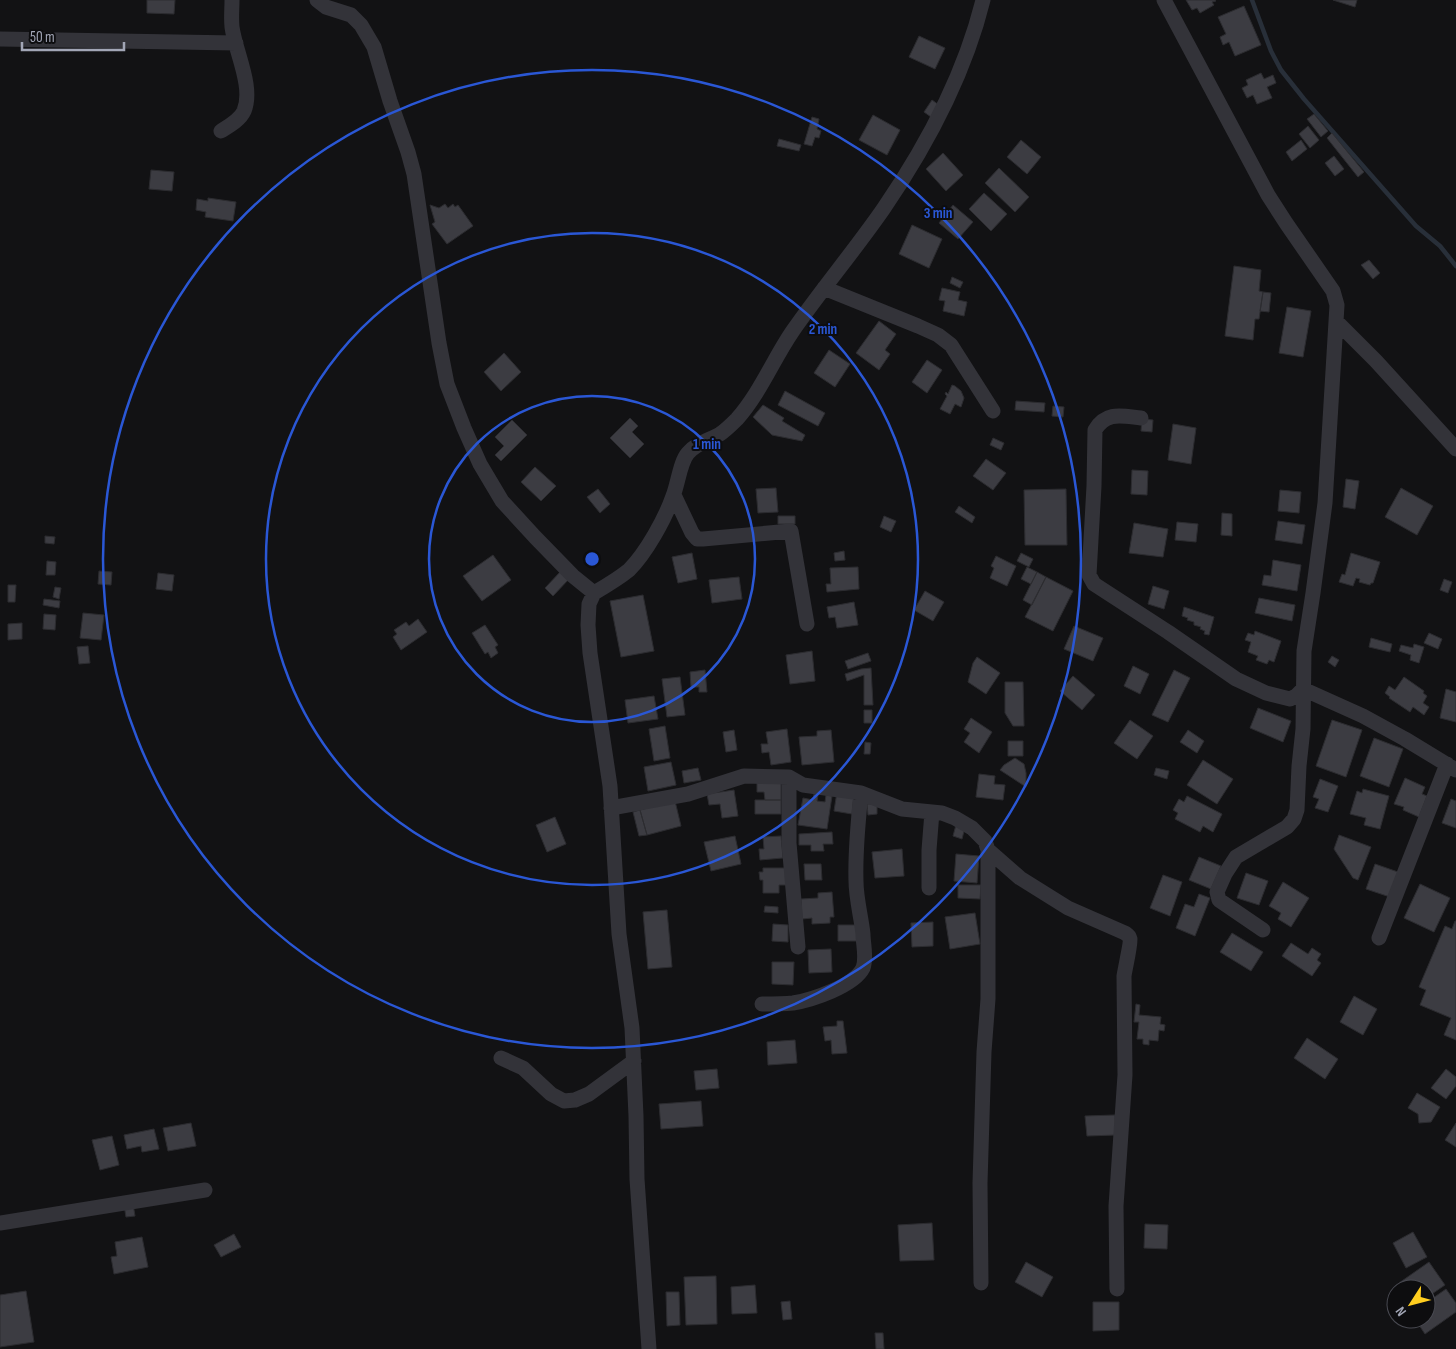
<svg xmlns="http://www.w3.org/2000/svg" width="1456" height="1349" viewBox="0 0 1456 1349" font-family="'Sofia Sans Condensed',sans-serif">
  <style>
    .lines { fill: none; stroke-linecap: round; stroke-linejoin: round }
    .stream { stroke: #282f39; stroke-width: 4.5 }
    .building { fill: #3c3c42; stroke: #2c2c30 }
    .minor { stroke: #333339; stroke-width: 15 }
    .ring { fill: none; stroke: #2a57d5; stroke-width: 2.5 }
    .centre { fill: #2a57d5; stroke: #0d0d0f; stroke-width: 2.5 }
    .ring-label { font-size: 15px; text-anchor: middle; font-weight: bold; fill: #2a57d5; stroke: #0d0d0f; stroke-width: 4; stroke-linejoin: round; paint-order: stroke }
  </style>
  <rect width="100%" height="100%" fill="#121214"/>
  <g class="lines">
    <path class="stream" d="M1252 0 1271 51 1281 70 1304 99 1416 226 1440 246 1456 266"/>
  </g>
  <path class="building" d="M147 0H175L174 14 147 13Z
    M1186 0H1215L1216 1 1212 2 1214 5 1200 13 1197 8 1192 10Z
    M1333 0H1357L1355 7Z
    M1244 6 1261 45 1235 56 1229 42 1223 45 1220 37 1226 34 1218 17Z
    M919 36 945 48 935 69 909 57Z
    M1261 73 1264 79 1273 75 1276 83 1267 87 1272 98 1257 104 1253 95 1247 98 1242 88 1248 85 1246 80Z
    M932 100 939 105 931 117 924 112Z
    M1314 114 1328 131 1321 137 1307 119Z
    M873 115 900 130 887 155 859 140Z
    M812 117 819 119 817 129 821 131 819 138 815 137 812 146 804 144Z
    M1308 126 1319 140 1310 148 1299 134Z
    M1332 133 1364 172 1358 177 1327 138Z
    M779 139 801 145 799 151 777 146Z
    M1021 140 1041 157 1027 174 1007 157Z
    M1301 140 1307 149 1292 161 1286 152Z
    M943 153 963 175 946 191 926 169Z
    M1334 156 1344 169 1335 176 1325 163Z
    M999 168 1029 197 1015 212 985 183Z
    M151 170 174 172 172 191 149 189Z
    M984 193 1007 214 991 231 969 209Z
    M208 198 236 202 233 221 205 217 206 212 196 210 197 199 208 201Z
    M445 204 448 208 453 204 455 207 458 205 473 226 447 244 432 224 435 222 430 205 439 208Z
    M953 205 973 222 958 239 939 223Z
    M912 225 942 239 929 268 899 254Z
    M1369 260 1380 273 1373 279 1361 265Z
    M1234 266 1261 270 1259 291 1263 292 1259 319H1255L1253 340 1225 336Z
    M952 277 963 282 960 288 950 283Z
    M942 288 960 292 958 300 967 302 964 316 943 311 945 301 939 300Z
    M1263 292 1271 293 1269 312 1260 311Z
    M1287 307 1311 311 1303 357 1279 353Z
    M879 321 896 334 885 350 890 354 879 370 856 353Z
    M829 350 850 364 835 387 814 373Z
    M504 353 521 372 501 391 484 372Z
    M927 360 942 370 927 393 912 382Z
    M952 385 955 386 961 391 964 398 961 407 955 404 950 414 940 409 947 396 945 394 946 392 948 394Z
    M785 391 825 413 818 426 778 405Z
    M1016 401 1045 403 1044 412 1015 410Z
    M763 405 784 418 782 421 805 435 802 441 772 435 753 417Z
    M1053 406 1064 407 1063 417 1052 416Z
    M630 418 638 426 632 432 644 444 630 458 610 438Z
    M1142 419 1153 420 1152 432 1141 431Z
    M512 420 527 435 501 461 495 455 504 446 495 437Z
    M1173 424 1196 428 1191 464 1168 460Z
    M993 438 1004 443 1001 450 990 445Z
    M986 459 1006 473 993 490 973 476Z
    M535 467 556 486 541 501 521 482Z
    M1132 470 1148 471 1147 495 1131 494Z
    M1346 479 1359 481 1355 509 1343 507Z
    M776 488 778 512 758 513 756 489Z
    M1401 488 1433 506 1417 535 1385 517Z
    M598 489 610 504 600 513 587 497Z
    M1066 489 1067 545H1025L1024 490Z
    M1280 490 1301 492 1299 513 1278 511Z
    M959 506 975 517 972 523 955 512Z
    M1222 513 1232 514V536L1221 535Z
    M778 516H795V524H778Z
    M884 516 896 521 891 532 880 527Z
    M1278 521 1305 525 1302 544 1275 540Z
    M1177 522 1198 524 1196 542 1175 540Z
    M1134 523 1168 529 1163 557 1129 553Z
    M45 536 55 537 54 544 45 543Z
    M844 551 845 560 835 561 834 553Z
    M692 553 697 579 678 583 672 557Z
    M1021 553 1033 559 1029 567 1017 561Z
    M1351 553 1380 562 1373 583H1371L1370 585 1359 582 1360 579 1356 578 1353 586 1339 582 1342 574 1345 575Z
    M493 555 511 580 482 601 463 576Z
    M996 556 1016 566 1007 586 990 578 994 568 991 566Z
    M1273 560 1301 565 1297 591 1262 585 1264 575 1271 576Z
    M47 561 56 562 55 575H46Z
    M858 567 859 589 827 592 826 584H831L830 568Z
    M1027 567 1037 572 1031 584 1021 579Z
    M99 571 112 572 111 585 98 584Z
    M561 571 569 579 553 596 545 588Z
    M1037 572 1046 577 1032 605 1023 600Z
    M158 573 174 575 172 591 156 589Z
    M739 577 742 599 712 603 709 580Z
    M1046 577 1073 591 1053 631 1025 617Z
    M1444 579 1452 582 1448 593 1440 590Z
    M8 585H16L15 602H8Z
    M1153 586 1169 591 1164 609 1148 604Z
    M55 587 61 588 59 599 53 597Z
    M925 591 944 602 933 621 914 610Z
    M643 595 654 651 621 657 610 601Z
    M1259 598 1295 605 1292 621 1255 613Z
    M44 599 60 601 59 608 43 605Z
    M854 602 858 625 837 628 835 617 829 618 827 607Z
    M1184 607 1214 617 1209 635 1204 634 1205 631 1200 629 1201 627 1194 625V622L1187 620 1188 618 1182 616Z
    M83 613 104 615 101 640 80 638Z
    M44 614 56 615 55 630 43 629Z
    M418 619 427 632 401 650 393 637 397 634 394 630 406 622 409 626Z
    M22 623V639L8 640V624Z
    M485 625 498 645 495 647 498 653 491 658 488 652 485 654 472 633Z
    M1074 626 1103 638 1093 661 1064 649Z
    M1255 631 1281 641 1274 662 1269 660 1267 664 1256 660 1258 656 1248 652 1251 642 1245 640 1248 633 1254 635Z
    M1429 633 1442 639 1438 649 1424 643Z
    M1371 638 1392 644 1390 652 1369 647Z
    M1414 644 1424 647 1419 663 1410 660 1411 655 1399 651 1401 645 1413 648Z
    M88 646 90 663 79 664 77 647Z
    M812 651 815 681 790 684 786 655Z
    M868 653 871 661 848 669 845 661Z
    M1332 656 1339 660 1335 667 1328 662Z
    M977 657 1000 673 986 694 968 682 973 663Z
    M1133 666 1149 674 1140 694 1124 686Z
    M871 668 873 705H864V675L847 681 845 674 861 669Z
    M705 670 707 692H699V687H691L690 672Z
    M1174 670 1190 678 1168 722 1152 715Z
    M1073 676 1095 695 1082 710 1060 691Z
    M680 677 685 715 667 717 662 679Z
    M1404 677 1424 691 1423 693 1427 696 1423 703 1429 707 1424 715 1413 707 1410 712 1389 698 1390 697 1385 693 1389 686 1395 690Z
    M1005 682H1023L1024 726H1013L1005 713Z
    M1446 689 1456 692V722L1440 718Z
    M654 696 658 719 628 723 625 700Z
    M1258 708 1291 721 1283 742 1250 728Z
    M864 710H872V723H864Z
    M971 718 992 732 979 753 964 742 970 733 964 729Z
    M1130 720 1153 736 1137 759 1114 743Z
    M1332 720 1362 730 1346 777 1316 766Z
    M665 726 670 758 654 761 649 729Z
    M787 729 791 762 771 765 769 752 762 753 761 744H768L766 732Z
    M734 730 737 750 726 752 723 732Z
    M831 730 834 762 802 765 799 737 817 736V731Z
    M1188 730 1204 741 1197 753 1180 742Z
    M1374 738 1403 749 1389 787 1360 776Z
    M1008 741H1023V756H1008Z
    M865 742 871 743 870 754H864Z
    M1015 758 1024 764 1026 773V787L1000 770 1004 765Z
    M1203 760 1233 779 1217 804 1187 785Z
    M671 762 676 785 648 791 644 767Z
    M698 768 701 780 684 783 682 771Z
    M1156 768 1169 771 1167 779 1154 775Z
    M979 774 995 776 994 784 1005 785 1003 800 976 797Z
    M1405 778 1425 787 1422 794 1427 796 1419 817 1403 810 1404 807 1394 804Z
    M1320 779 1338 786 1328 812 1315 808 1319 799 1313 797Z
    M757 782H781V800H765L764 792H757Z
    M1363 789 1389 796 1380 829 1364 825 1366 818 1350 814 1357 791 1362 793Z
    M734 790 738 816 722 818 720 804 709 805 707 794Z
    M837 792 854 795 852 814 834 811Z
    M814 794 818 795 817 801 825 802 826 795 832 796 827 829 798 825 803 798 813 800Z
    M1187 796 1222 814 1213 832 1203 826 1200 832 1175 819 1178 813 1173 810 1179 799 1184 802Z
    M1451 799 1456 801V828L1442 823Z
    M755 800H781V814H755Z
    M675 801 681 826 647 835 640 810Z
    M867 804H877V814L868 815Z
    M640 810 647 835 639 836 633 812Z
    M555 817 566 844 547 852 536 825Z
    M956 825 965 827 962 839 953 836Z
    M832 832 833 844H823L824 851H811V845H799V834Z
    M1339 835 1371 847 1358 880 1353 878 1334 849Z
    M735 836 741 864 711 871 704 842Z
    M781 836 783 858 760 860 759 849H764L763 837Z
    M902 849 904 876 875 878 872 852Z
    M956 854 979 856 977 883 954 881Z
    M1199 857 1221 866 1211 889 1189 880Z
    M804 864H821L822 880H805Z
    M1375 864 1398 872 1390 897 1366 889Z
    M763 868H788V885H779V893H763V880H760L759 872H763Z
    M1246 873 1268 881 1259 905 1237 898Z
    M1163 875 1182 882 1170 916 1150 908Z
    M1283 882 1309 898 1291 927 1278 919 1281 913 1269 906Z
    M1420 884 1450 898 1434 932 1404 918Z
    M958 885H981L980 899 958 898Z
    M832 892 834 917H830V923L812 924V918L802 919 801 899 818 898V893Z
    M1199 894 1210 898 1195 936 1176 928 1185 904 1194 907Z
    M765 906 778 907V913L764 912Z
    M667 910 672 967 648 969 643 912Z
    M975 913 980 944 950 949 945 917Z
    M1455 921H1456V1040L1444 1035 1451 1018 1420 1005 1426 990 1419 987 1445 926 1452 929Z
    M933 922V946L912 947 911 923Z
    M773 924 788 925V942L772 941Z
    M838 925H861V941H838Z
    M1232 933 1263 952 1251 971 1220 952Z
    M1291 943 1308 954 1312 948 1321 954 1317 960 1321 963 1312 976 1282 956Z
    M831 949 832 972 809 973 808 950Z
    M772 962H794L793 985 772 984Z
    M1354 996 1377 1009 1363 1035 1340 1022Z
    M1136 1004 1140 1005 1139 1015 1161 1017 1160 1024 1165 1025 1164 1031 1159 1030 1158 1041 1149 1040V1045L1143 1044V1039H1137L1139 1022H1134Z
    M837 1021H843L847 1053 832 1054 831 1040 825 1041 823 1027 837 1026Z
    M1307 1038 1338 1059 1325 1079 1294 1058Z
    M795 1040 797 1063 768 1065 767 1042Z
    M717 1069 719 1088 696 1090 694 1071Z
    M1446 1069 1456 1077V1086L1446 1099 1431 1088Z
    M1417 1093 1440 1107 1431 1122 1419 1123 1418 1114 1408 1108Z
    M701 1101 703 1126 661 1129 659 1104Z
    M1115 1115 1116 1135 1087 1136 1085 1116Z
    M191 1123 196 1146 168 1151 163 1128Z
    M1456 1123V1147L1445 1140Z
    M154 1129 159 1149 142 1152 141 1146 127 1149 124 1135Z
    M112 1136 119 1165 100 1170 92 1140Z
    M133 1204 135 1216 126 1217 124 1205Z
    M932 1223 934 1260 900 1261 898 1225Z
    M1145 1224 1168 1225 1167 1249 1144 1248Z
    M1413 1232 1427 1257 1406 1268 1393 1243Z
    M234 1234 241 1247 221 1257 214 1245Z
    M142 1237 148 1267 114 1274 111 1257 117 1256 115 1242Z
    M1026 1262 1053 1277 1042 1297 1015 1282Z
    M1429 1262 1445 1285 1426 1298V1289H1403L1399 1283Z
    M716 1276 717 1324 686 1325 684 1277Z
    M755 1285 757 1313 732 1314 731 1287Z
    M1446 1289 1456 1303V1312L1425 1334 1415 1319H1426V1303Z
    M26 1291 34 1342 0 1347V1295Z
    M666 1292H679L680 1325 667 1326Z
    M790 1301 792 1319 783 1320 781 1302Z
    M1093 1302H1119V1330L1093 1331Z
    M875 1333H883L884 1349H876Z"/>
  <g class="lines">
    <path class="minor" d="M317 0 326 7 351 15 361 25 374 47 390 101 408 152 414 174 439 343 447 384 464 428 480 464 502 501 535 537 573 576 594 593 589 604 588 625 590 653 610 786 619 934 632 1028 636 1116 637 1179 649 1349
      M1164 0 1268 195 1286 223 1333 291 1337 305 1325 503 1313 593 1304 651 1303 729 1299 766 1297 810 1294 819 1287 827 1236 857 1225 874 1217 892 1219 900 1263 930
      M0 39 236 43
      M221 131C229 126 240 120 244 111 254 87 235 51 232 27 231 18 232 9 232 0
      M824 288 918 326 938 335 951 345 993 411
      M1337 322 1376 361 1456 449
      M1141 418C1122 416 1106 411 1095 430L1094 486 1089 575 1094 584 1168 632 1236 679 1266 693 1290 699 1296 696 1303 689
      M674 495 692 533 697 539H703L791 531 807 624
      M594 593C606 586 618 579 629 570 646 553 665 519 673 496 678 484 680 462 688 453 697 443 709 440 720 434 726 430 732 424 737 419 760 393 773 360 792 332 821 290 855 250 884 208 927 145 965 73 983 0
      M1303 689 1363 716 1405 739 1456 770
      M789 777V843L798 947
      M611 808 688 794 744 776 789 777 803 785 861 793 902 809 942 813 955 818 972 828 985 841 988 850 1020 878 1068 908 1125 933C1128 935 1129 935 1130 939 1131 943 1125 969 1124 976L1125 1075 1116 1206 1117 1289
      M929 888V850L932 812
      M1379 938 1447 764
      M762 1004C772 1004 783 1004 793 1003 812 1000 854 986 863 968 867 958 863 944 863 934 861 916 856 898 856 881 855 851 858 822 861 793
      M501 1058 523 1068 551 1094 564 1101 575 1100 589 1094 634 1061
      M0 1223 205 1190
      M981 1283 980 1183 984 1052 988 999V850"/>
  </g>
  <g class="ring">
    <circle cx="592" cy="559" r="163"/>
    <circle cx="592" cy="559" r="326"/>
    <circle cx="592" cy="559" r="489"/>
  </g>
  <circle cx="592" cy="559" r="8" class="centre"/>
  <g class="ring-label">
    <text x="938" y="218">3 min</text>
    <text x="823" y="334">2 min</text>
    <text x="707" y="449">1 min</text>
  </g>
  <g transform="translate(1411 1304) rotate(234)"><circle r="24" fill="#0d0d0f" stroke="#494a52"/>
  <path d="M0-4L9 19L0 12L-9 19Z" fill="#ffce1f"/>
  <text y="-8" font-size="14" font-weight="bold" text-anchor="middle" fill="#a2a6b6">N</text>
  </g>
  <path d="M22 42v8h102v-8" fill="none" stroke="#a2a6b6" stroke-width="2.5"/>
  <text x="30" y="42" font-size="15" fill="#a2a6b6" stroke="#0d0d0f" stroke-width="4" paint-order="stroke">50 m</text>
</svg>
